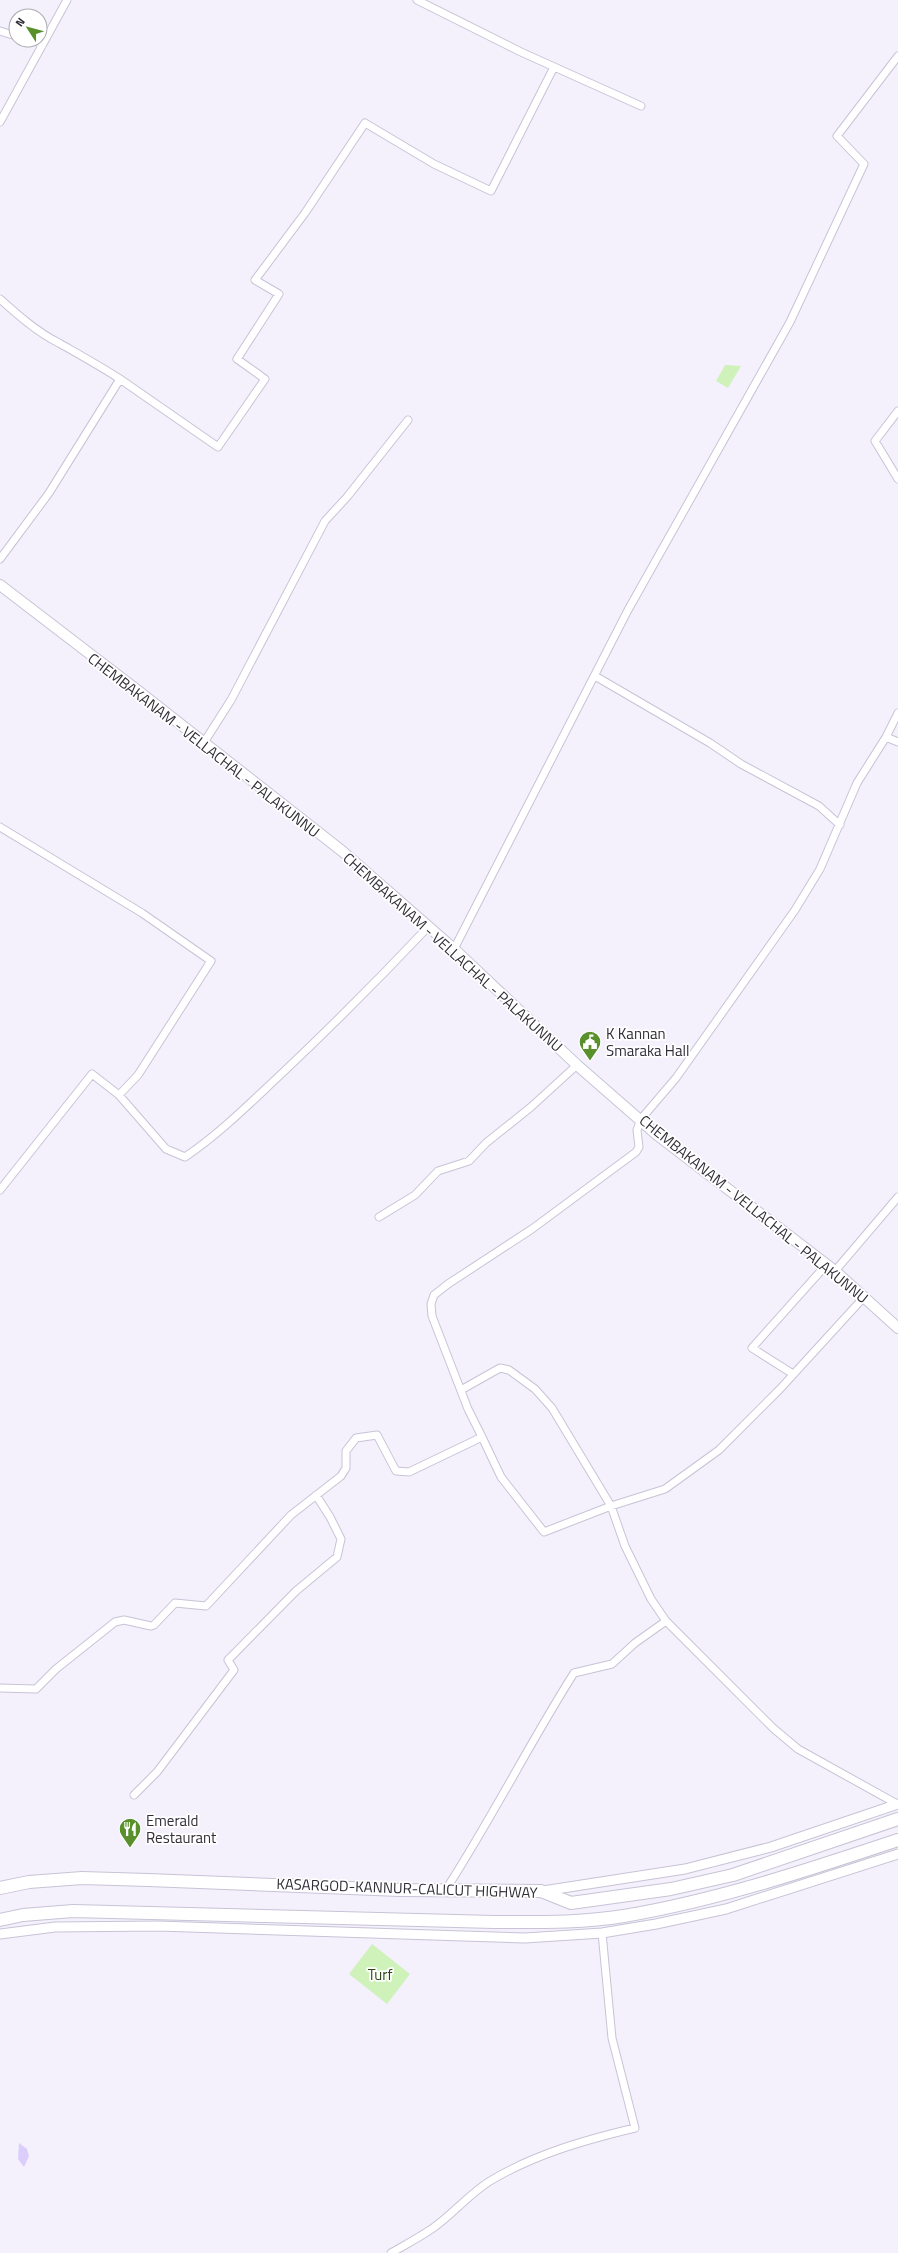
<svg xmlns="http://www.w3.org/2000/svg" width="898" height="2253" viewBox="0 0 898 2253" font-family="'Titillium Web',sans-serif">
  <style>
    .green { fill: #cff1ba }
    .water { fill: #dbcefc }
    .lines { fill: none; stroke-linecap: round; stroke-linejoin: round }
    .minor-casing { stroke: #c8c3d6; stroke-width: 9 }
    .tertiary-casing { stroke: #c8c3d6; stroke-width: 11 }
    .secondary-casing { stroke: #c8c3d6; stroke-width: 12 }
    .trunk-casing { stroke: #c8c3d6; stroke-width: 14 }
    .minor { stroke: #fff; stroke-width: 7 }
    .tertiary { stroke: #fff; stroke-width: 9 }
    .secondary { stroke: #fff; stroke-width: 10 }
    .trunk { stroke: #fff; stroke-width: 12 }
    .labels { text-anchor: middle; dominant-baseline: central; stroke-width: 3.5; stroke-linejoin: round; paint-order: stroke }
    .street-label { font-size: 15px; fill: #312e36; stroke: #fff }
    .poi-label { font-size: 15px; fill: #312e36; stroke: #fff; text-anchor: start }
    .park-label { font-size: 15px; fill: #2b4716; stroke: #fff }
  </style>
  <rect width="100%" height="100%" fill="#f4f1fd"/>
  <path class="green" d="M725 365 741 366 728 388 716 381Z
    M372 1944 410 1974 387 2004 349 1974Z"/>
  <path class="water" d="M19 2143 27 2149 29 2156 24 2167 18 2159Z"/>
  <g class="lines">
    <g class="minor-casing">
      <path id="minor" d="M417 0 521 52 641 106
        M0 31 16 36
        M31 40 43 44
        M0 122 67 0
        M0 299C18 315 37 332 59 343 80 355 100 366 120 379L49 493 0 559
        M120 379 218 447 265 379 237 359 279 294 255 280 305 213 365 123 434 164 491 191 554 67
        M898 411 875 441 898 479
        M595 676 710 743 741 764 819 806 840 825
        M886 737 898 713
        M203 744 231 700 325 521 347 497 408 420
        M0 827 142 913 211 961 138 1075 119 1095 92 1074 0 1190
        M454 949 628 610 790 322 864 164 837 136 898 56
        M119 1095 166 1149 185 1157C219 1134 247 1106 277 1078 329 1029 379 979 428 927
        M379 1217 415 1195 438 1171 469 1161 486 1143 531 1107 577 1065
        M835 1271 898 1197
        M793 1374 752 1348 827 1264
        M461 1390 500 1368 509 1370 535 1389 552 1408 611 1506 625 1546 651 1599 666 1621 773 1728 798 1749 897 1804
        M482 1437 468 1409 432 1316 431 1304 434 1295 448 1284 532 1229 636 1152 639 1147 637 1130 641 1119 676 1078 795 910 820 869 857 783 886 737 898 742
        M0 1688 36 1689 56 1669 115 1622 124 1620 151 1626 154 1625 175 1603 206 1606 291 1515 341 1476 346 1468V1451L356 1438 377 1435 396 1471 409 1472 482 1437 501 1477 544 1532 611 1506 665 1489 719 1450 780 1389 865 1296
        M134 1795 157 1772 234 1670 228 1660 296 1591 337 1557 341 1539 330 1517 316 1495
        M445 1891C491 1820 529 1744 574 1673L612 1664 635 1643 666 1621
        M391 2253C405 2245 420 2237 433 2228 453 2214 469 2194 490 2181 535 2154 585 2140 635 2128L612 2038 602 1933"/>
    </g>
    <g class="tertiary-casing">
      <path id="tertiary" d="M543 1891 685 1869 771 1847 898 1804
        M0 1934 55 1927 158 1926 525 1938 602 1933 656 1924 726 1909 898 1854"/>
    </g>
    <g class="secondary-casing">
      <path id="secondary" d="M0 585 137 690 342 851 454 949 577 1065 656 1134 835 1271 898 1328"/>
    </g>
    <g class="trunk-casing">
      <path id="trunk" d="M0 1888 29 1882 82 1878 148 1880 400 1890 541 1891 571 1903 671 1889 733 1875 898 1819
        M0 1920 23 1915 73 1911 494 1922C537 1922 581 1923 624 1916 718 1900 808 1870 898 1840"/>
    </g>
    <use href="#minor" class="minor"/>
    <use href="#tertiary" class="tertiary"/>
    <use href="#secondary" class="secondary"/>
    <use href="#trunk" class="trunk"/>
  </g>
  <defs>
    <g id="civic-pin" transform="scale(1.15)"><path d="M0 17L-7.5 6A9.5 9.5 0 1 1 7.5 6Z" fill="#59902b" stroke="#fff"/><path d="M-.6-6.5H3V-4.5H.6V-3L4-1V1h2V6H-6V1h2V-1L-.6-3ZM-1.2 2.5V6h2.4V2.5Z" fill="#fff"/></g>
    <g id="restaurant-pin" transform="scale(1.15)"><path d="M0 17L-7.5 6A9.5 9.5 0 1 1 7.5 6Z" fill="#59902b" stroke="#fff"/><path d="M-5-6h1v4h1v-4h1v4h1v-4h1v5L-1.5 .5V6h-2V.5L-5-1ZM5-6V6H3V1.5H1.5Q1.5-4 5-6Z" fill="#fff"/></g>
  </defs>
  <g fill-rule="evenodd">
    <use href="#civic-pin" x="590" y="1042"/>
    <use href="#restaurant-pin" x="130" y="1829"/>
  </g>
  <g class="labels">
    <g class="street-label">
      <text transform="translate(204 745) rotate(38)">CHEMBAKANAM - VELLACHAL - PALAKUNNU</text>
      <text transform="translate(453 952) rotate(42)">CHEMBAKANAM - VELLACHAL - PALAKUNNU</text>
      <text transform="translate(754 1209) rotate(39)">CHEMBAKANAM - VELLACHAL - PALAKUNNU</text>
      <text transform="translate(407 1888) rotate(2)">KASARGOD-KANNUR-CALICUT HIGHWAY</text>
    </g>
    <g class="poi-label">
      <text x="606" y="1033">K Kannan<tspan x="606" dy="17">Smaraka Hall</tspan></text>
      <text x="146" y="1820">Emerald<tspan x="146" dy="17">Restaurant</tspan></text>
    </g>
    <g class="park-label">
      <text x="380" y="1974">Turf</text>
    </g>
  </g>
  <g transform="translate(28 28) rotate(306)"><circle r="19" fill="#ffffff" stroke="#adabaf"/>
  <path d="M0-3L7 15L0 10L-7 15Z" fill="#59902b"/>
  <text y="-6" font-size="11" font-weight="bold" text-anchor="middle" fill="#312e36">N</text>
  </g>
</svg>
